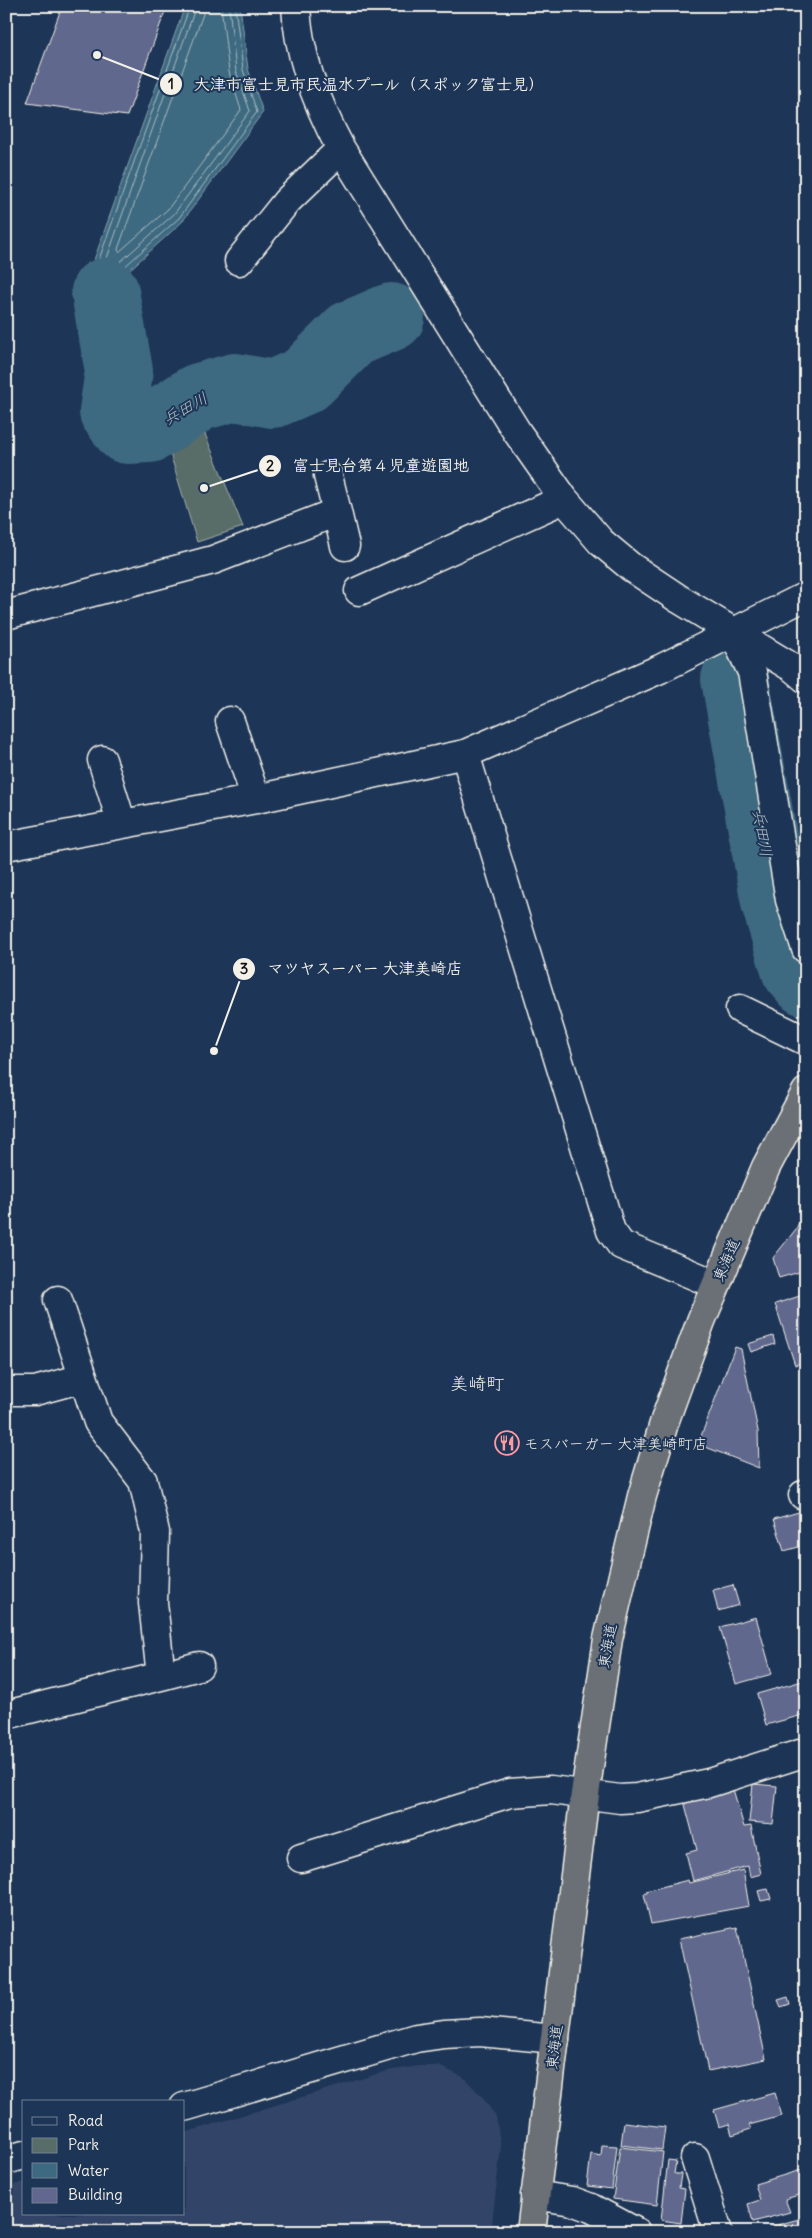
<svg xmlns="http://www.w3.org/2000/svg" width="812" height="2238" viewBox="0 0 812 2238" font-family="Delius,'Klee One',sans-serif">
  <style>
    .built { fill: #314468 }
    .green { fill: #596d68; stroke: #a6afa8 }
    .water { fill: #3d6981; stroke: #869faa }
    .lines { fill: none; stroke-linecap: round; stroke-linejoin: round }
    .shore { stroke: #abbbbf; stroke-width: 1 }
    .river { stroke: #3d6981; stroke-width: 68 }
    .building { fill: #61678e; stroke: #f4f1e8 }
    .minor-casing { stroke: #f4f1e8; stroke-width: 31 }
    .highway-casing { stroke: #f4f1e8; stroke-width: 31 }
    .minor { stroke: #1d3557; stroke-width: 28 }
    .highway { stroke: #6a7074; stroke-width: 28 }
    .labels { text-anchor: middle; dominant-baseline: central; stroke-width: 4; stroke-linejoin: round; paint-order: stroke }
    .street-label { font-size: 15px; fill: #f4f1e8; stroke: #1d3557 }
    .poi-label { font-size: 15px; fill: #f4f1e8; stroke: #1d3557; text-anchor: start }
    .water-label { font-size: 16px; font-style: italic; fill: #b4c1c4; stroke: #1d3557 }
    .quarter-label { font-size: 18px; fill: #f4f1e8; stroke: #1d3557 }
    .leader { fill: none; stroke: #f4f1e8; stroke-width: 2 }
    .callout-dot { fill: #f4f1e8; stroke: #1d3557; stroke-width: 2 }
    .mark-label { font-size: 15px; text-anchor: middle; font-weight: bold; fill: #111 }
    .callout-label { font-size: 16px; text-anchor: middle; font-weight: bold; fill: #f4f1e8; stroke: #1d3557; stroke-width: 4; stroke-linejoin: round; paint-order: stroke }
  </style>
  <rect width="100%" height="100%" fill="#1d3557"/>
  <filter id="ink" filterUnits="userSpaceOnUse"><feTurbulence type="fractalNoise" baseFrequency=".02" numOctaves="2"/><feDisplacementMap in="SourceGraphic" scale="10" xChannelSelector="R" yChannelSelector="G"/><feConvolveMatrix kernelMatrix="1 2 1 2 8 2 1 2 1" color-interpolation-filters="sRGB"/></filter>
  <g filter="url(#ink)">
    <path class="built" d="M419 2066H439L463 2077 482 2096 496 2117 501 2147 491 2232H6V2187L24 2182V2214H184V2133L387 2071Z"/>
    <path class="green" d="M200 422 243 527 197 542 169 450Z"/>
    <path class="water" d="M185 6H240L248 69 263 112 182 222 105 292 85 285Z"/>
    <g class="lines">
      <path class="shore" d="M190 6 92 279 93 282 103 286 179 218 257 112 243 70 235 6
        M196 6 101 275 102 278 174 214 250 111 236 71 229 6
        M204 6 203 14 118 249 119 252 168 209 241 110 229 72 221 6"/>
      <path class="river" d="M105 292 119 371 113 411 127 430 149 429 199 397 235 387 273 394 305 380 351 334 391 317
        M735 679 775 902 795 969 806 982"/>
    </g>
    <path class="building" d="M62 6H167L127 116 27 103Z
      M806 1207V1270L779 1278 773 1258 796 1229Z
      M806 1294V1361L795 1365 775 1304Z
      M773 1336 775 1344 751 1352 748 1344Z
      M735 1347 741 1349 758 1431 759 1468 698 1444Z
      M806 1510V1545L784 1551 774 1519Z
      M733 1585 739 1605 718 1611 713 1590Z
      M756 1617 772 1674 736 1684 720 1627Z
      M806 1680V1714L766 1725 757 1694Z
      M753 1784 777 1786 773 1824 749 1822Z
      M733 1789 744 1827 751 1826 761 1874 750 1877 748 1866 693 1881 686 1853 697 1850 684 1801Z
      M743 1870 749 1906 651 1924 644 1894 647 1893 646 1891 688 1880 689 1883Z
      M768 1889 771 1899 761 1901 758 1891Z
      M737 1927 766 2059 708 2071 679 1939Z
      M788 1997 790 2004 781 2007 778 2000Z
      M775 2093 782 2116 749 2125 751 2129 732 2135 729 2124 719 2127 714 2110Z
      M624 2122 665 2127 662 2150 621 2145Z
      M602 2145 617 2146 612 2189 587 2186 591 2154 601 2156Z
      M620 2147 663 2152 657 2205 613 2199Z
      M668 2160 676 2161 674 2174H681L679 2188 685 2189 681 2223 661 2220Z
      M801 2170 806 2193 785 2199 790 2212 753 2222 748 2204 760 2200 755 2184Z
      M806 2217V2232H771L770 2227Z"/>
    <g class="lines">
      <g class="minor-casing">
        <path id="minor" d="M296 6C298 56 318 106 341 149L517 432 564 499 601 542 631 567 679 599 793 668 806 679
          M239 261 287 201 341 149
          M328 476 337 512
          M359 591 564 499
          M6 615 213 560 337 512 345 546
          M733 632 752 672 790 900 806 949
          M230 721 256 799
          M465 754 611 1231 621 1245 715 1284
          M102 760 122 824
          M6 846 256 799 465 754 660 669 806 596
          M740 1009 806 1041
          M6 1391H35L83 1378
          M803 1495 806 1494
          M161 1676 199 1666
          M6 1715 161 1676 153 1603 155 1532 143 1481 98 1422 58 1300
          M301 1858 510 1793 551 1790 620 1799 637 1798 709 1783 806 1752
          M184 2107 416 2038 444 2034 480 2032 555 2039
          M695 2158 718 2232
          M6 2160 24 2155
          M535 2195 572 2201 591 2208 636 2232"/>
      </g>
      <g class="highway-casing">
        <path id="highway" d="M531 2232 585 1794 608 1639 623 1575 642 1496 665 1420 701 1321 766 1167 806 1092"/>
      </g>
      <use href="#minor" class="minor"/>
      <use href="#highway" class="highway"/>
    </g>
  </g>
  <defs>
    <g id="restaurant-ring" transform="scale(1.25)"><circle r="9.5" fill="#1d3557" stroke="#ff9aa2" stroke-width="1.5"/><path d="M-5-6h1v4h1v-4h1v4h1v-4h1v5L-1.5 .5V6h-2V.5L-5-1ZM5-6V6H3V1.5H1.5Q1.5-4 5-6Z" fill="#ff9aa2"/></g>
  </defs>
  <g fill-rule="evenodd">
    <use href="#restaurant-ring" x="507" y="1443"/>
  </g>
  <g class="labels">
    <g class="street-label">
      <text transform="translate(726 1260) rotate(-67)">東海道</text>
      <text transform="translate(607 1646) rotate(-80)">東海道</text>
      <text transform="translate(554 2047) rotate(-83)">東海道</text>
    </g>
    <g class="poi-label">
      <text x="524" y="1443">モスバーガー 大津美崎町店</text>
    </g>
    <g class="water-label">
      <text transform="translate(185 408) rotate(-29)">兵田川</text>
      <text transform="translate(763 833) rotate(80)">兵田川</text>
    </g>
    <g class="quarter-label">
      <text x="477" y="1383">美崎町</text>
    </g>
  </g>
  <path class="leader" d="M97 55L171 84M204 488L270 466M214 1051L244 969"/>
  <g class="callout-dot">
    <circle cx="97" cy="55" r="5"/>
    <circle cx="204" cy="488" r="5"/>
    <circle cx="214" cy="1051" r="5"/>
    <circle cx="171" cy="84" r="12"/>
    <circle cx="270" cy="466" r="12"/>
    <circle cx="244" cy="969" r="12"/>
  </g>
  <g class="mark-label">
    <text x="171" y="89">1</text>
    <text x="270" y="471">2</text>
    <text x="244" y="974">3</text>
  </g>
  <g class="callout-label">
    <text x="369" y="90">大津市富士見市民温水プール（スポック富士見）</text>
    <text x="381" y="471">富士見台第４児童遊園地</text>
    <text x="365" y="974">マツヤスーパー 大津美崎店</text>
  </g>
  <rect width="812" height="2238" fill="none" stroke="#1d3557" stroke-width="25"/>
  <rect x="12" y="12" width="787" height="2213" fill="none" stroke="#f4f1e8" stroke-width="2" filter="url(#ink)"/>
  <rect x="22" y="2100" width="162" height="115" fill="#1d3557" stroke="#738091"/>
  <rect x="32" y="2117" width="25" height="8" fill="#1d3557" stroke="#738091"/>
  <text x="68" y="2126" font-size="15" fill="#f4f1e8">Road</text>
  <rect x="32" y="2138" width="25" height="15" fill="#596d68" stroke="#738091"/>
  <text x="68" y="2150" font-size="15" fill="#f4f1e8">Park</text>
  <rect x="32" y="2163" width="25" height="15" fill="#3d6981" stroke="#738091"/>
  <text x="68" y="2176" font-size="15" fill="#f4f1e8">Water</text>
  <rect x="32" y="2188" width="25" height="15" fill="#61678e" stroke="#738091"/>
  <text x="68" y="2200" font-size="15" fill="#f4f1e8">Building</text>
</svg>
